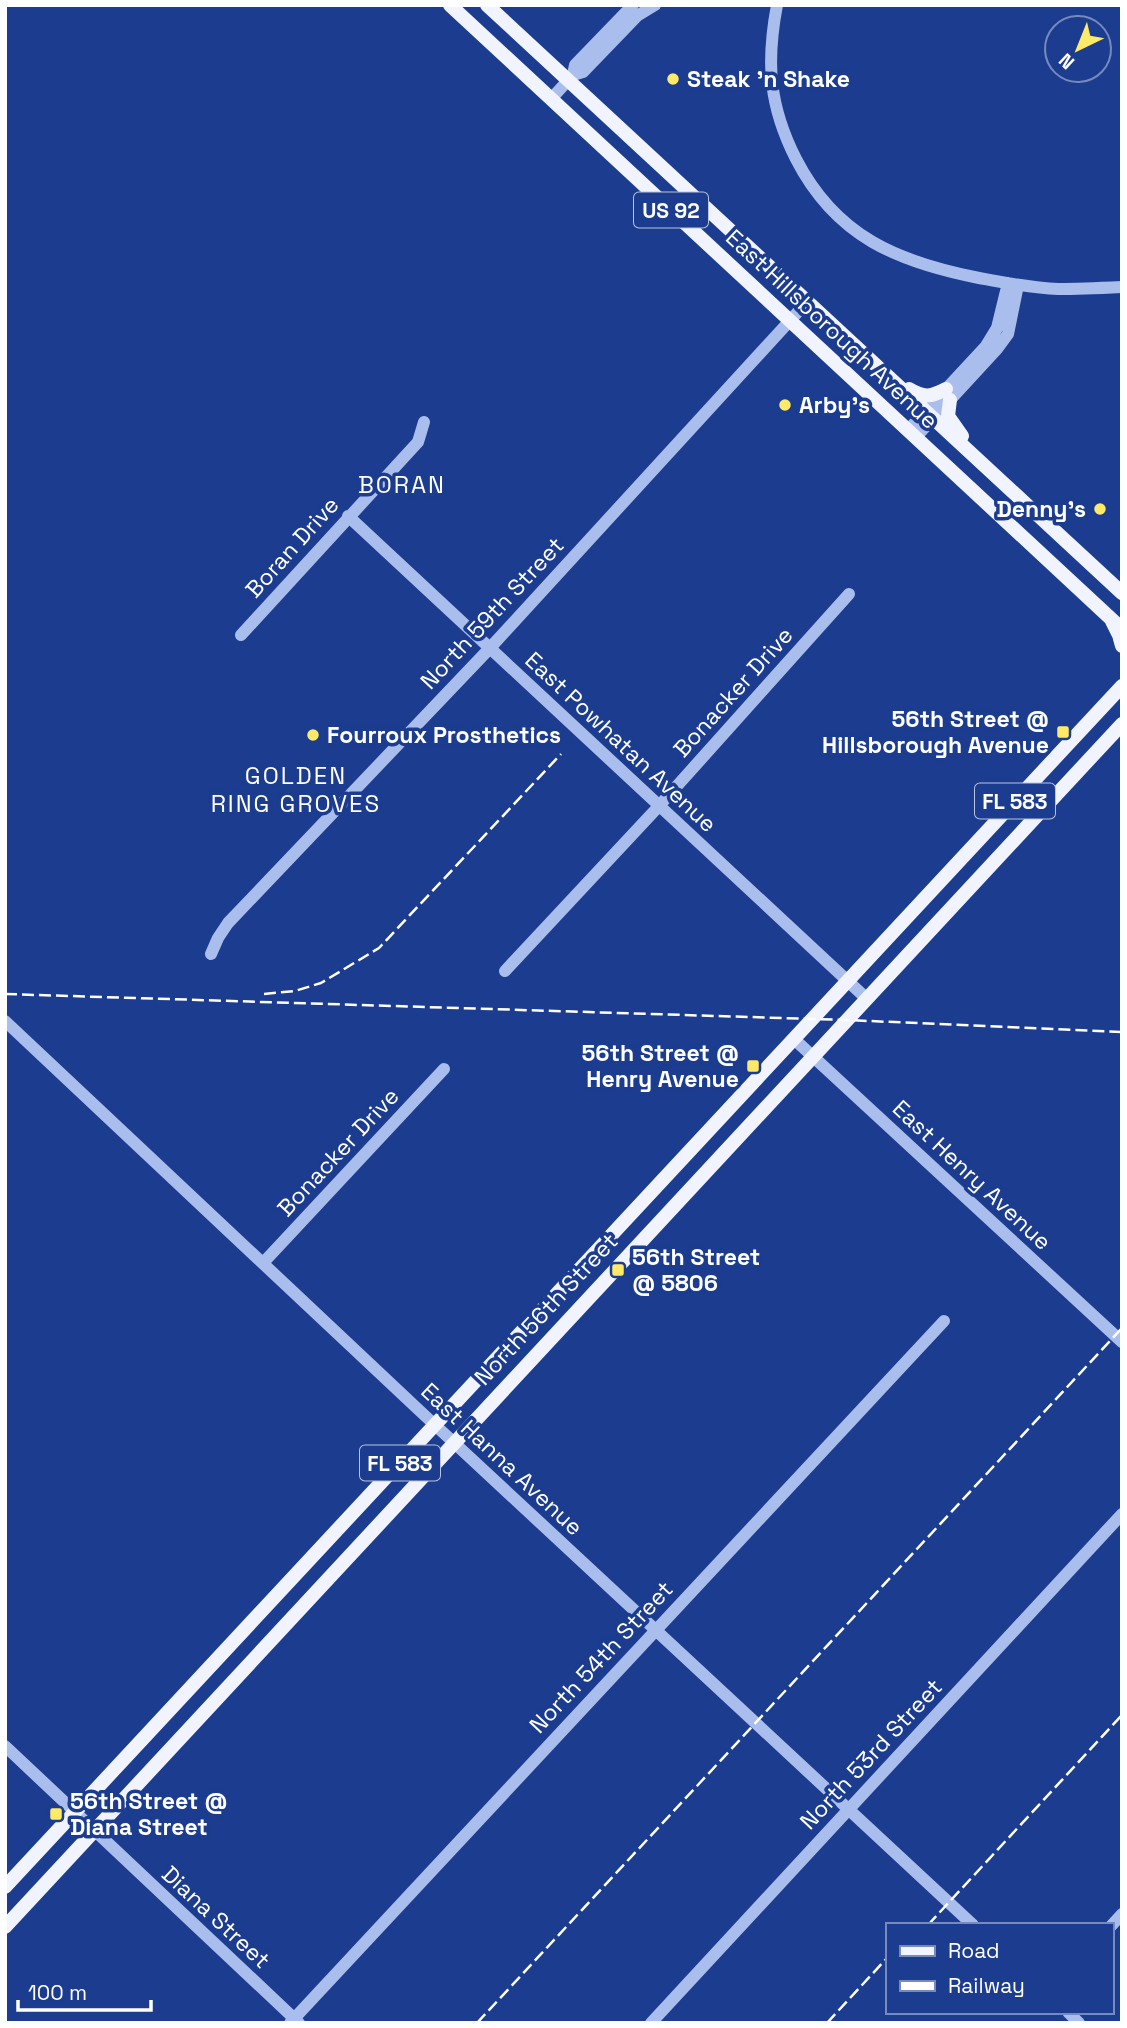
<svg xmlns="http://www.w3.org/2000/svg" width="1127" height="2028" viewBox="0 0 1127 2028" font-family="'Space Grotesk',sans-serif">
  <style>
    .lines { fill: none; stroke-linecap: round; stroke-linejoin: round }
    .minor { stroke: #aabeee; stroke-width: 12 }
    .major { stroke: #f1f4ff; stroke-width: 14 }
    .rail { stroke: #fff; stroke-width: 2.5; stroke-dasharray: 12 5; stroke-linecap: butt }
    .poi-dot { fill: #ffea67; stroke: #1b3c8f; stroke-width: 2.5 }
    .labels { text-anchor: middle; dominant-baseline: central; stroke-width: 7; stroke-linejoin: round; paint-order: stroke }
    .shield { fill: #1b3c8f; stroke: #bbc4dd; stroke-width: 2 }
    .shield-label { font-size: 21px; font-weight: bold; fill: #fff }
    .poi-label { font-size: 23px; font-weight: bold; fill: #fff; stroke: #1b3c8f; text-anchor: start }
    .street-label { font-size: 23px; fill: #fff; stroke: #1b3c8f }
    .neighbourhood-label { font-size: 24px; letter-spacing: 2px; fill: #fff; stroke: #1b3c8f }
  </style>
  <rect width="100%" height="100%" fill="#1b3c8f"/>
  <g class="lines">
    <path class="minor" d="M777 5C766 63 769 106 796 159 836 237 898 262 979 278 1006 283 1031 288 1058 289 1079 289 1101 288 1122 287
      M573 75 583 72 637 16 655 5
      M551 99 573 75 575 65 633 5
      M908 430 986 346 997 328 1008 283
      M916 437 997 349 1008 334 1018 285
      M348 516 866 998
      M241 635 418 442 424 422
      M211 954 218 938 228 923 490 648 807 302
      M505 971 659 806 849 594
      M5 1021 421 1412 973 1925
      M794 1039 1122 1342
      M263 1263 444 1069
      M5 1746 299 2023
      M1111 1926 1122 1914
      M1068 2012 1079 2023
      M290 2023 944 1321
      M651 2023 1122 1514"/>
    <path class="major" d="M450 5 1122 629
      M487 5 1122 593
      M909 389C924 398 931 397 946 389
      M950 400 948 416 962 436
      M1112 621 1119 635 1122 646
      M5 1887 1122 686
      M5 1927 1122 724"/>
    <path class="rail" d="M5 994 846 1020 1122 1032
      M264 994 295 991 321 983 379 948 561 754
      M928 1925 1122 1715
      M477 2023 1122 1328
      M827 2023 887 1958"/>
  </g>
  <g class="poi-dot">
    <circle cx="673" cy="79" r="7"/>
    <circle cx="785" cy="405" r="7"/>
    <circle cx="1100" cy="509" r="7"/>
    <rect x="1056" y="725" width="14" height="14" rx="3.5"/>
    <circle cx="313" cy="735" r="7"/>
    <rect x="746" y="1059" width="14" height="14" rx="3.5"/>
    <rect x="611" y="1263" width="14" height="14" rx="3.5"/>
    <rect x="49" y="1807" width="14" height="14" rx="3.5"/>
  </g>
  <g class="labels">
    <g class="shield">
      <rect x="634" y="192.5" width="74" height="35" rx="5"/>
      <rect x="975" y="783.5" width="80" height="35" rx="5"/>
      <rect x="360" y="1445.5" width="80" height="35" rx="5"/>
    </g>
    <g class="shield-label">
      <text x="671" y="210">US 92</text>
      <text x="1015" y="801">FL 583</text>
      <text x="400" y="1463">FL 583</text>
    </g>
    <g class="poi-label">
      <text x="687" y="79">Steak 'n Shake</text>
      <text x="799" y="405">Arby's</text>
      <text x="1086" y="509" text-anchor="end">Denny's</text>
      <text x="1049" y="719" text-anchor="end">56th Street @<tspan x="1049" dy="26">Hillsborough Avenue</tspan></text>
      <text x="327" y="735">Fourroux Prosthetics</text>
      <text x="739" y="1053" text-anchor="end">56th Street @<tspan x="739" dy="26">Henry Avenue</tspan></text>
      <text x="632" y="1257">56th Street<tspan x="632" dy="26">@ 5806</tspan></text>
      <text x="70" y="1801">56th Street @<tspan x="70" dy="26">Diana Street</tspan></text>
    </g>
    <g class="street-label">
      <text transform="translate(832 329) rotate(43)">East Hillsborough Avenue</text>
      <text transform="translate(292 547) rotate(-48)">Boran Drive</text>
      <text transform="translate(492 613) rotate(-47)">North 59th Street</text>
      <text transform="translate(733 692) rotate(-48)">Bonacker Drive</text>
      <text transform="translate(621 742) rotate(43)">East Powhatan Avenue</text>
      <text transform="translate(338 1152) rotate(-47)">Bonacker Drive</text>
      <text transform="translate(972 1175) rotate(43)">East Henry Avenue</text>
      <text transform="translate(546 1309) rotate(-47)">North 56th Street</text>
      <text transform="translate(502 1459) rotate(43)">East Hanna Avenue</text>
      <text transform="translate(601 1657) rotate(-47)">North 54th Street</text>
      <text transform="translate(871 1754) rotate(-47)">North 53rd Street</text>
      <text transform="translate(216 1917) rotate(43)">Diana Street</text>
    </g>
    <g class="neighbourhood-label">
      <text x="402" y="484">BORAN</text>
      <text x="296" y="775">GOLDEN<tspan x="296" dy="28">RING GROVES</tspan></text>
    </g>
  </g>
  <rect width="1127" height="2028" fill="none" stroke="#ffffff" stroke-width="14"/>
  <rect x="886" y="1923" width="228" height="91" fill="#1b3c8f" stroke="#768abc" stroke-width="2"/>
  <rect x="900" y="1946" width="35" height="10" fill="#f1f4ff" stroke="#768abc" stroke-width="2"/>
  <text x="948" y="1958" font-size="21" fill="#ffffff">Road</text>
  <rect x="900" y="1981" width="35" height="10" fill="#ffffff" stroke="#768abc" stroke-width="2"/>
  <text x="948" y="1993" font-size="21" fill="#ffffff">Railway</text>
  <g transform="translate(1078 49) rotate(223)"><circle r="33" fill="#1b3c8f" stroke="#768abc" stroke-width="2"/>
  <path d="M0-5L12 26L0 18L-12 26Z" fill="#ffea67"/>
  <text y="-10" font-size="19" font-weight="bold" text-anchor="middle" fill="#ffffff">N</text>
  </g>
  <path d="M18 2000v10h133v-10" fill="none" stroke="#ffffff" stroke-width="3.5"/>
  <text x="28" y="2000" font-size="21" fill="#ffffff" stroke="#1b3c8f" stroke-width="5" paint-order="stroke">100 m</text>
</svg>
